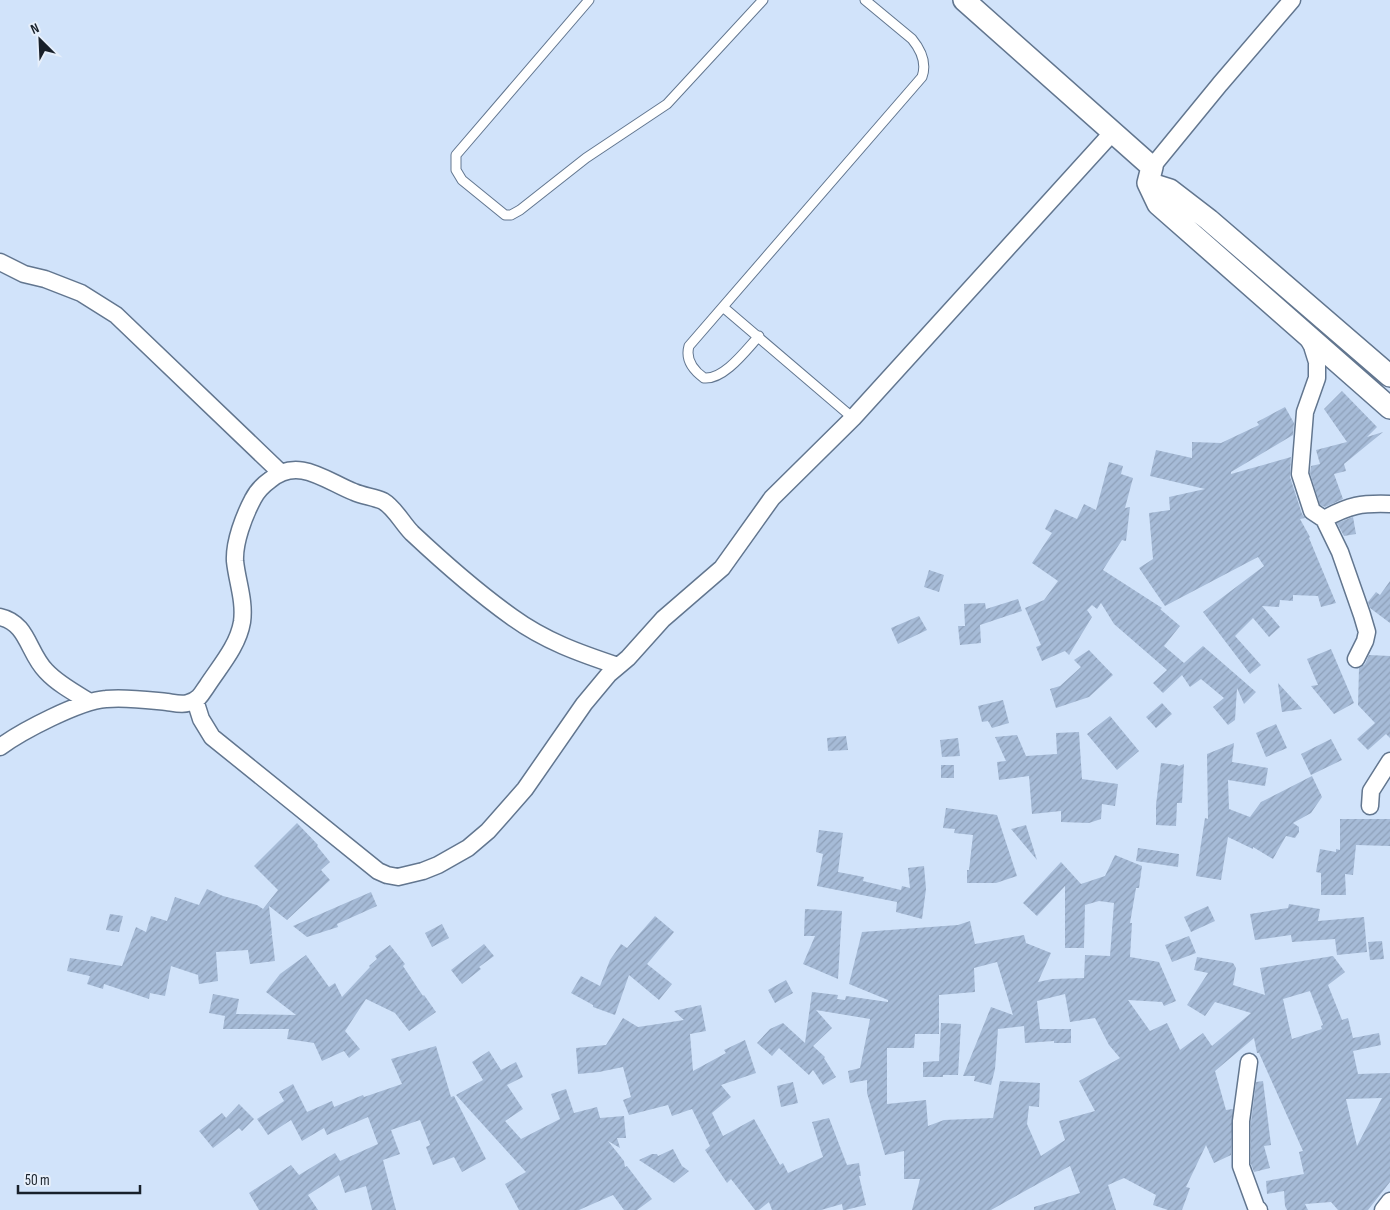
<svg xmlns="http://www.w3.org/2000/svg" width="1390" height="1210" viewBox="0 0 1390 1210" font-family="'Sofia Sans Condensed',sans-serif">
  <style>
    .building { fill: url(#building-hatch); fill-rule: evenodd }
    .lines { fill: none; stroke-linecap: round; stroke-linejoin: round }
    .service-casing { stroke: #62768f; stroke-width: 11 }
    .minor-casing { stroke: #62768f; stroke-width: 19 }
    .tertiary-casing { stroke: #62768f; stroke-width: 24 }
    .service { stroke: #fff; stroke-width: 9 }
    .minor { stroke: #fff; stroke-width: 16 }
    .tertiary { stroke: #fff; stroke-width: 21 }
  </style>
  <defs>
    <pattern id="building-hatch" width="6" height="6" patternUnits="userSpaceOnUse" patternTransform="scale(1.25)"><rect width="6" height="6" fill="#a6bbd7"/><path d="M-1 1l2-2M0 6l6-6M5 7l2-2" fill="none" stroke="#8ea0b9"/></pattern>
  </defs>
  <rect width="100%" height="100%" fill="#d1e3fa"/>
  <path class="building" d="M1342 391 1377 427 1367 437 1383 432 1344 464 1346 471 1334 474 1343 499 1325 507 1320 505 1310 473 1311 466 1320 464 1316 450 1347 442 1324 409Z
    M1285 407 1294 423 1293 435 1231 472V474L1291 457 1290 477 1302 514 1305 518 1300 519 1310 537 1309 538 1336 603 1321 607 1318 596 1293 595V601L1280 600 1279 607 1262 606 1280 627 1269 637 1253 618 1235 636 1261 665 1250 674 1203 612 1264 566 1258 557 1165 606 1139 568 1153 559 1149 513 1170 510 1169 497 1205 489 1150 476 1156 450 1192 458V442L1221 443 1259 425 1257 422Z
    M1109 462 1123 466 1121 474 1133 478 1125 508 1130 507 1126 541 1122 540 1103 570 1162 608 1160 609 1180 626 1164 646 1184 663 1203 646 1256 692 1244 704 1237 688 1235 720 1228 725 1213 707 1224 698 1201 679 1190 687 1182 675 1163 693 1153 683 1167 670 1114 624 1101 603 1097 609 1092 605 1087 610 1092 617 1069 655 1065 651 1042 661 1036 647 1041 645 1025 608 1044 600 1058 581 1032 563 1052 533 1045 529 1055 509 1077 519 1084 504 1096 510Z
    M1353 517 1356 534 1344 536 1337 523Z
    M929 570 944 575 939 592 924 587Z
    M1390 581V623L1370 608 1368 602 1376 592 1380 595Z
    M1018 599 1022 611 980 625 981 643 960 645 958 626H965L964 604 985 603 986 609Z
    M919 616 927 630 898 644 891 628Z
    M1331 649 1354 703 1334 714 1311 686 1318 685 1307 659Z
    M1089 650 1113 675 1089 697 1056 708 1050 689 1060 686 1081 667 1074 660Z
    M1369 655 1390 656V738L1386 734 1368 750 1357 739 1375 723 1358 705 1359 668 1365 664Z
    M1278 683 1302 709 1282 712Z
    M1003 700 1009 723 992 728 988 721 982 722 978 706Z
    M1162 703 1172 714 1156 728 1146 717Z
    M1110 716 1139 751 1117 770 1087 734Z
    M1276 724 1287 748 1266 757 1256 733Z
    M1079 732 1082 779 1118 784 1115 806 1102 804 1101 819 1089 823 1061 822V811L1032 814 1029 776 999 780 997 762 1006 761 995 737 1017 735 1026 756 1057 754 1056 733Z
    M846 736 848 750 828 751 827 738Z
    M958 738 960 756 942 757 940 740Z
    M1331 739 1342 760 1311 775 1301 754Z
    M1234 743 1232 762 1268 768 1265 786 1228 780 1229 809 1250 817 1261 802 1312 776 1322 797 1311 813 1293 823 1299 827V832L1295 838 1286 836 1273 859 1253 847V849L1228 837 1221 880 1196 876 1205 818 1208 819 1207 754Z
    M1161 763 1177 765 1179 766 1184 764 1182 803H1177L1176 826 1156 825V805Z
    M941 765H954V778H941Z
    M946 808 997 815 1017 876 996 883H967V870H969L973 835 954 833 955 829 943 828Z
    M1340 819H1390V846L1356 845 1353 875 1345 874 1346 895H1321V873L1316 872 1320 849 1336 852V849L1340 850Z
    M297 823 318 845 317 846 330 862 321 870 330 880 287 920 269 906 272 934 269 936 272 935 275 961 250 964 248 950 216 952 218 981 199 984 198 975 171 966 165 996 150 993 149 999 104 984 103 989 87 984 90 976 67 971 70 958 122 966 136 927 146 932 151 916 167 921 175 897 199 905 207 889 223 896 257 905 263 909 278 890 254 866Z
    M1026 825 1037 860 1011 829Z
    M819 830 843 833 838 872 864 877 863 881 901 890 902 886 910 888 908 868 924 866 926 889 922 919 896 912 897 902 817 886 823 854 816 852Z
    M1138 848 1179 854 1178 867 1136 861Z
    M1115 855 1142 866 1139 888H1136L1130 923H1132L1130 957 1159 962 1176 1001 1164 1006 1162 1002 1128 1000 1150 1031 1167 1023 1180 1050 1203 1033 1212 1046 1251 1013 1215 1002 1205 1016 1187 1005 1208 973 1194 970 1197 957 1233 963 1236 968 1233 985 1265 995 1260 968 1333 956 1345 972 1328 985 1342 1020 1348 1018 1353 1038 1379 1033 1381 1045 1353 1051 1358 1074 1390 1073V1182L1368 1210H1338L1331 1202 1305 1204 1308 1210H1287L1285 1206 1284 1191 1267 1194 1266 1181 1304 1174 1299 1152 1303 1151 1259 1053H1257L1254 1038 1215 1071 1226 1110 1233 1109 1231 1155 1214 1163 1206 1145 1186 1187 1190 1188 1182 1210H1168L1153 1205 1156 1195 1124 1178 1108 1185 1116 1210H1034V1207L1080 1193 1070 1166 991 1210H912L920 1179H904V1151L885 1155 867 1093V1080L850 1083 848 1071 860 1068 870 1019 816 1010 832 1028 813 1046 825 1057 824 1058 836 1077 823 1085 813 1070 809 1075 779 1048 772 1056 757 1043 770 1029 783 1023 805 1043 812 992 838 995 837 999 845 1000 846 996 888 1002V1000L849 984 862 932 958 925 970 921 975 944 1024 935 1026 943 1051 953 1038 982 1052 979 1084 978 1085 955 1110 956 1114 903 1099 901 1085 905 1084 948H1065V886L1037 916 1023 903 1061 862 1081 884 1105 876ZM997 962 1013 1015 991 1007 963 1076H975L974 1081 991 1085 995 1069 998 1029 1024 1026 1025 1043 1054 1041V1043H1071V1029H1040L1037 1001 1065 994 1070 1022 1095 1018 1109 1045 1120 1058 1079 1081 1095 1111 1059 1121 1065 1140 1041 1156 1027 1124 1029 1106 1039 1107 1040 1083 1000 1081 993 1118 944 1120 928 1126 926 1100 887 1104V1048H914L915 1034H939V995L975 992 974 968ZM1310 991 1323 1025 1321 1026 1322 1029 1292 1039 1283 999ZM1382 1098 1357 1146 1346 1099Z
    M371 892 377 906 337 924 338 927 307 937 293 926Z
    M1289 904 1320 909 1318 921 1364 917 1367 952 1337 955 1335 939 1292 942 1291 935 1255 940 1250 914 1288 908Z
    M1208 906 1215 921 1191 932 1184 917Z
    M805 909 842 911 838 979 803 964 815 936H804Z
    M110 914 123 916 119 932 106 930Z
    M655 916 674 932 647 964 672 984 659 1000 629 975 615 1015 593 1007V1005L571 993 581 976 600 986 610 960 621 944 627 948Z
    M442 924 449 938 432 947 425 933Z
    M1189 936 1196 953 1172 962 1165 945Z
    M1382 941 1384 959 1370 960 1368 942Z
    M484 944 494 956 479 967 481 969 462 984 451 970Z
    M390 945 405 964 403 966 423 996 424 995 436 1012 409 1031 395 1013 366 999 345 1031 360 1049 349 1058 344 1051 322 1061 314 1043 287 1039 289 1029H223L225 1016 209 1013 213 994 239 999 236 1014 296 1015 266 992 280 974 306 955 329 987 335 983 342 997 370 967 369 966 377 959 375 956Z
    M786 980 793 993 775 1003 768 990Z
    M701 1005 706 1031 690 1034 693 1071 726 1053 724 1050 745 1040 756 1073 721 1085 731 1097 712 1113 723 1136 754 1119 780 1165 783 1163 788 1173 823 1157 812 1122 829 1118 847 1165 859 1163 861 1176H859L866 1205 845 1210H843L842 1204 821 1210H772L769 1202 759 1210H755L731 1179 727 1183 705 1150 710 1146 692 1109 672 1116 668 1105 629 1115 623 1100 631 1097 623 1067 599 1072 578 1074 576 1048 606 1045 623 1018 638 1027 684 1020 674 1011Z
    M941 1023 961 1024 958 1075H943V1077H923V1062L939 1061Z
    M436 1046 451 1097 454 1096 486 1159 462 1172 454 1157 433 1165 426 1147 430 1145 420 1120 391 1130 400 1154 383 1160 396 1210H372L366 1186 345 1193 339 1175 308 1195 318 1210H259L249 1193 291 1165 299 1175 335 1153 340 1161 378 1144 368 1117 327 1135 324 1128 302 1141 291 1120 268 1135 257 1119 284 1101 279 1092 293 1084 307 1112 332 1101 334 1107 363 1095 364 1097 402 1084 391 1059Z
    M489 1051 501 1070 516 1062 523 1077 507 1085 523 1109 505 1121 521 1139 560 1119 551 1094 566 1089 574 1113 597 1107 600 1118 624 1116 626 1138H617L620 1148 608 1141 624 1161 625 1167 627 1166 652 1199 637 1210H624L613 1195 579 1210H519L505 1184 526 1172 456 1095 483 1080 472 1062Z
    M1263 1081 1271 1145 1264 1146 1270 1168 1254 1172 1251 1164V1122L1256 1082Z
    M793 1082 798 1103 781 1107 777 1086Z
    M239 1104 254 1119 242 1131 239 1128 213 1148 199 1131 222 1113 226 1118Z
    M673 1149 682 1166 689 1171 674 1183 639 1160 652 1154H657L658 1156Z"/>
  <g class="lines">
    <g class="service-casing">
      <path id="service" d="M589 0 456 155V170L462 180 505 215H511L520 210 586 158 667 104 763 0
        M723 307 853 418
        M759 336C746 350 724 380 704 378 693 370 685 360 689 346L922 77C927 63 921 50 912 39L865 0"/>
    </g>
    <g class="minor-casing">
      <path id="minor" d="M1152 167 1220 84 1292 0
        M0 262 24 274 45 279 81 293 116 315 280 472
        M1307 337 1312 346 1317 362V378L1305 412 1300 474 1312 511 1324 519 1340 552 1362 615 1367 632 1365 641 1356 659
        M1324 519C1350 505 1361 503 1390 504
        M0 617C28 623 28 653 46 671 58 684 75 693 90 702
        M195 700 201 719 212 737 378 871 387 875 398 877 423 871 438 865 468 848 488 831 525 789 584 704 609 674 628 658 663 619 722 568 772 498 853 418 1112 133
        M0 747C22 731 79 701 106 699 126 697 147 700 167 702 174 703 182 705 188 703 192 702 196 700 199 697 202 694 204 690 207 686 220 666 238 646 242 622 245 601 237 581 235 561 234 542 244 516 253 499 257 491 263 485 270 480 298 456 326 481 354 492 363 496 374 497 383 501 395 508 402 523 412 533 444 563 477 592 512 617 545 641 579 653 618 666
        M1370 806 1371 791 1390 761
        M1249 1062 1241 1121V1166L1256 1207 1259 1210
        M1383 1210 1390 1201"/>
    </g>
    <g class="tertiary-casing">
      <path id="tertiary" d="M964 0 1152 167 1148 183 1158 204 1390 408
        M1148 183 1170 190 1209 220 1390 376"/>
    </g>
    <use href="#service" class="service"/>
    <use href="#minor" class="minor"/>
    <use href="#tertiary" class="tertiary"/>
  </g>
  <g transform="translate(40 40) rotate(336)" stroke="#e6effb" stroke-width="4" paint-order="stroke">
  <path d="M0-4L9 19L0 12L-9 19Z" fill="#18202a"/>
  <text y="-8" font-size="14" font-weight="bold" text-anchor="middle" fill="#18202a">N</text>
  </g>
  <path d="M18 1185v8h122v-8" fill="none" stroke="#18202a" stroke-width="2.5"/>
  <text x="25" y="1185" font-size="15" fill="#18202a" stroke="#e6effb" stroke-width="4" paint-order="stroke">50 m</text>
</svg>
